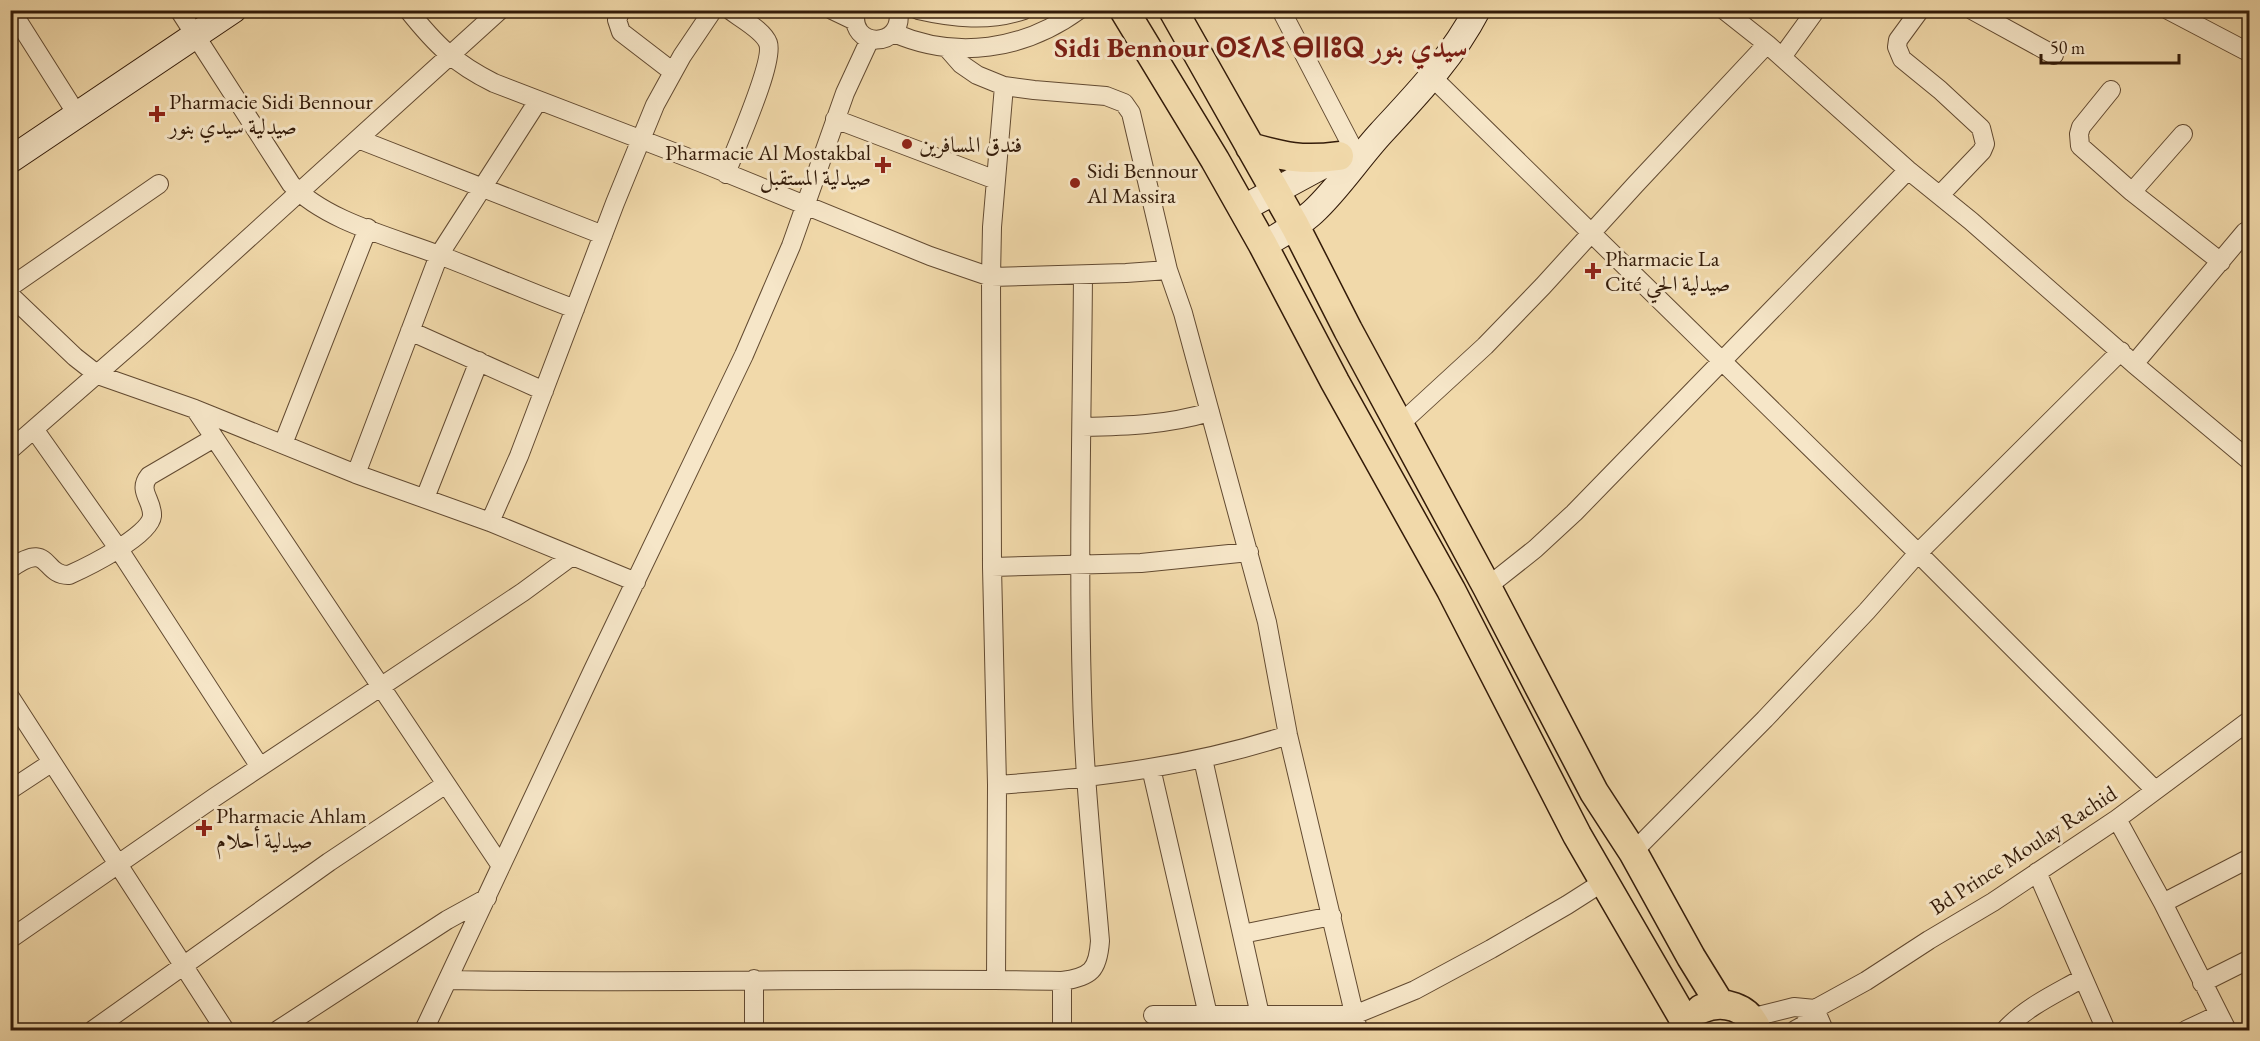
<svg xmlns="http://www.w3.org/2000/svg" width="2260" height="1041" viewBox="0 0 2260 1041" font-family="'EB Garamond',Amiri,'Noto Sans Tifinagh',serif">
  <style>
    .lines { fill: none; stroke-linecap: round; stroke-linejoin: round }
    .street-casing { stroke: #624a31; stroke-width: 20 }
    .secondary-casing { stroke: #331b09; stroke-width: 28 }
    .primary-casing { stroke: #331b09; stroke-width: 31 }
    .street { stroke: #f6e6c8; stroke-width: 18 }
    .secondary { stroke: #f6e6c8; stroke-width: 26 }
    .primary { stroke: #f1d9aa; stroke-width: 28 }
    .poi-dot { fill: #8f2418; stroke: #f6e6c8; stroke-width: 2 }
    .labels { text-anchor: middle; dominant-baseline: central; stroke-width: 6; stroke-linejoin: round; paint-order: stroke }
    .poi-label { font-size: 22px; fill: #331b09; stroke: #f6e6c8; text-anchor: start }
    .street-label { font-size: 22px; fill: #331b09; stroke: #f6e6c8 }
    .district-label { font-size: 28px; font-weight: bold; fill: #7a1f14; stroke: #f6e6c8 }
  </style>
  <rect width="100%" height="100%" fill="#f1d9aa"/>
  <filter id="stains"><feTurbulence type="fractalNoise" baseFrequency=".00333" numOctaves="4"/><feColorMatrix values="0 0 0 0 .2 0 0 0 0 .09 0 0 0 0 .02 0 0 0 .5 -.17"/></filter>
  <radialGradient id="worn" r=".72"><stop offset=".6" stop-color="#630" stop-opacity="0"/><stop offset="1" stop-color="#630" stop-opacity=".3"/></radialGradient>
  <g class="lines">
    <g class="street-casing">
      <path id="street" d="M11 10 78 116
        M179 10 291 184C325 221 392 237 439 255 484 272 529 292 575 309
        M408 10C436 45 454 63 494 83L702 163 930 256 991 277 1126 273 1168 270
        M621 10 617 20 621 32 673 72
        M832 10 855 21
        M856 10C847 50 906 49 898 10
        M918 10C953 18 990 22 1024 10
        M1281 10 1359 160
        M1724 10 1767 44 1908 170 1971 221 2134 364 2250 461
        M1920 10 1898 40 1897 47 1902 59 1940 90 1981 128 1985 144 1982 151 1940 195
        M1972 10 2054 55
        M2168 10 2250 53
        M894 33C956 60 1024 50 1079 10
        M947 48 961 64 977 75 1004 86 1034 90 1106 96 1124 103 1131 113 1168 270 1183 313 1267 622 1288 735 1358 1030
        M1782 57 1816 10
        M1433 78 1918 553 2155 790
        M2111 90 2081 127 2079 134 2080 146 2132 192 2221 262
        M835 119 996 180
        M358 139 603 235
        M726 174C734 151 775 62 768 43 763 30 741 19 730 10
        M2132 192 2183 134
        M10 287 159 184
        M10 295 75 357 98 375 195 409 356 474 490 522 636 582
        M410 331 544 391
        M2134 364 2245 232 2250 229
        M195 409 501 866
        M1399 425 1485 346 1543 286 1635 185 1767 44
        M1082 427C1126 426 1167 425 1210 412
        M34 429 118 548 260 767
        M283 444 368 228
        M10 450 143 334 500 10
        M356 474 439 255 538 101
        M425 498 479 361
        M490 522 519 456 615 203 655 105 682 56 713 10
        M992 567 1141 563 1249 552
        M10 569C51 539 42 576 69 575 87 567 150 536 152 516 153 500 137 491 149 476L214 438
        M1487 587 1535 549 1574 513 1908 170
        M10 697 225 1030
        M1203 759 1260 1015
        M1151 768 1208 1015
        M997 785C1096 778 1194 766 1288 735
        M10 790 51 763
        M2117 819 2163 903 2227 1030
        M1633 852 1765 719 1867 611 1918 553 2121 351
        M2037 872 2106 1030
        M2163 903 2250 858
        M1242 934 1332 916
        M10 939 215 797 523 592 572 556
        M754 979V1030
        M449 980C654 984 858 977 1062 981 1091 977 1098 970 1100 941 1093 858 1084 775 1082 692 1078 553 1082 414 1083 275
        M996 980 997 785 992 567 991 277 992 227 1004 86
        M1062 981V1030
        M2202 983 2250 959
        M1153 1015H1354L1415 990 1491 949 1567 905 1603 882
        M1750 1018 1794 1007 1815 1009 1804 1025 1795 1030
        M93 1030 329 862 446 784
        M278 1030 447 920 487 898
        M424 1030 593 670 744 355 791 246 845 93 870 39
        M1824 1030 1815 1009 1866 981 1929 940 1993 902 2117 819 2250 720
        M2005 1030C2026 1007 2055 994 2083 978
        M2186 1030 2218 1015"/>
    </g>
    <g class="secondary-casing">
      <path id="secondary" d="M10 160 233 10
        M1242 209 1340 156
        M1263 245C1280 235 1298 226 1313 212 1338 189 1358 158 1381 133 1417 94 1452 58 1477 10"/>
    </g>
    <g class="primary-casing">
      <path id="primary" d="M1124 10 1215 160 1263 245 1335 382 1451 590 1577 835 1686 1023
        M1173 10 1295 226 1348 330 1487 587 1594 792 1633 852 1691 957 1720 1004
        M1250 147C1284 157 1303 161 1339 156
        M1701 1009C1723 999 1749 1007 1757 1030"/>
    </g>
    <use href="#street" class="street"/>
    <use href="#secondary" class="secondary"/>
    <use href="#primary" class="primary"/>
  </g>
  <g class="poi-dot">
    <path d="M154 105h6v6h6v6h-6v6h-6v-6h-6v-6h6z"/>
    <circle cx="907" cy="144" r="6"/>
    <path d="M880 156h6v6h6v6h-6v6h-6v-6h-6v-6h6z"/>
    <circle cx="1075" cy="183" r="6"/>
    <path d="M1590 262h6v6h6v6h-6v6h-6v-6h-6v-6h6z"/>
    <path d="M201 819h6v6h6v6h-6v6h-6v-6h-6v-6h6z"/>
  </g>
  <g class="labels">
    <g class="poi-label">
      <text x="169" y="101">Pharmacie Sidi Bennour<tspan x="169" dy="25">صيدلية سيدي بنور</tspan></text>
      <text x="919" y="144">فندق المسافرين</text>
      <text x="871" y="152" text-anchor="end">Pharmacie Al Mostakbal<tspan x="871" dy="25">صيدلية المستقبل</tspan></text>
      <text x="1087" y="170">Sidi Bennour<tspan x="1087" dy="25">Al Massira</tspan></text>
      <text x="1605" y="258">Pharmacie La<tspan x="1605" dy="25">Cité صيدلية الحي</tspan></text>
      <text x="216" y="815">Pharmacie Ahlam<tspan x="216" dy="25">صيدلية أحلام</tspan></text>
    </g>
    <g class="street-label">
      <text transform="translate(2023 850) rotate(-33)">Bd Prince Moulay Rachid</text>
    </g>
    <g class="district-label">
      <text x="1261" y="47">Sidi Bennour ⵙⵉⴷⵉ ⴱⵏⵏⵓⵕ سيدي بنور</text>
    </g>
  </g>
  <rect width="2260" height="1041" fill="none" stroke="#f1d9aa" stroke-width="36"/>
  <rect x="12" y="12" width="2236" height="1017" fill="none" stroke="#331b09" stroke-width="3"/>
  <rect x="18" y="18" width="2224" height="1005" fill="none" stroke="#331b09" stroke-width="1.5"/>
  <path d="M2041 54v9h138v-9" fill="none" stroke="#331b09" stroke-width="3"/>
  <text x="2050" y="54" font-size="18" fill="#331b09" stroke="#f6e6c8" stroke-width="4.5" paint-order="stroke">50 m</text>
  <rect width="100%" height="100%" filter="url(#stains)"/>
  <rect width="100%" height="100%" fill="url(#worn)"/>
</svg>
